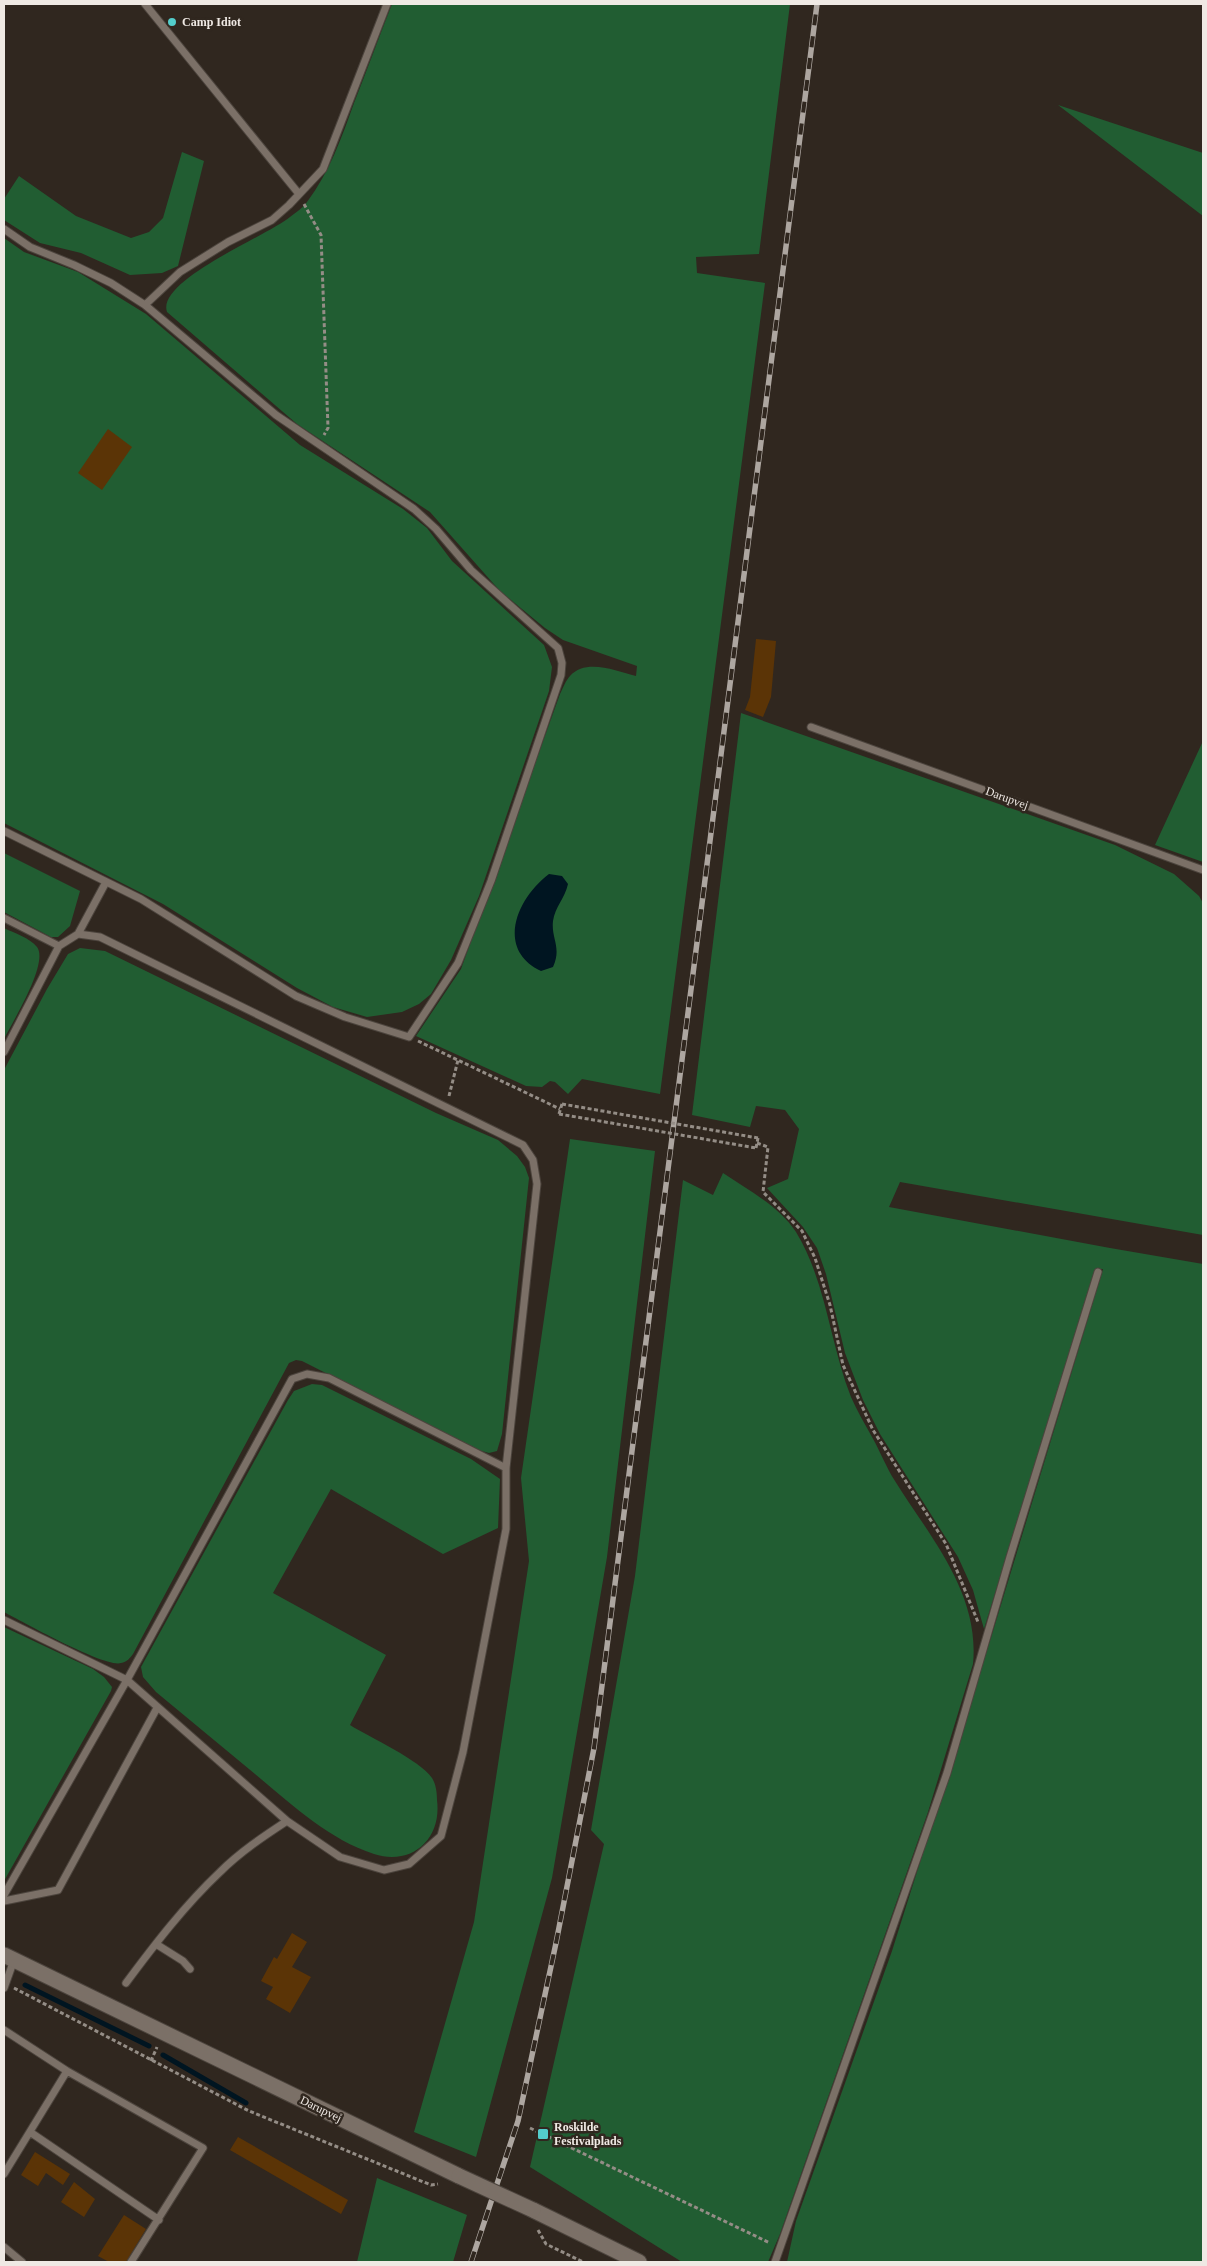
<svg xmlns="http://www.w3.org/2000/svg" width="1207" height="2266" viewBox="0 0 1207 2266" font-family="'Times New Roman',serif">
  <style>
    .green { fill: #215d32 }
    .water { fill: #001521 }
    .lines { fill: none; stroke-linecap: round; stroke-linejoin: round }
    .stream { stroke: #001521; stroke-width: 5 }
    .building { fill: #5b3406 }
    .lane-casing { stroke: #4c443d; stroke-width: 9 }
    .secondary-casing { stroke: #4c443d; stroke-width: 17 }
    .path { stroke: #948d86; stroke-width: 3; stroke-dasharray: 4 2.5; stroke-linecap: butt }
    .lane { stroke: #7b7067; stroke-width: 7 }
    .secondary { stroke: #7b7067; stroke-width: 15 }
    .rail-casing { stroke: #ada6a0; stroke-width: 5.5 }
    .rail { stroke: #30271f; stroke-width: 4; stroke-dasharray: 11; stroke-linecap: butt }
    .secondary-bridge-casing { stroke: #4c443d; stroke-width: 17; stroke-linecap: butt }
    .path-bridge { stroke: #948d86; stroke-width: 3; stroke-dasharray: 4 2.5; stroke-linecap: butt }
    .secondary-bridge { stroke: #7b7067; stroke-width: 15 }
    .poi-dot { fill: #53cdcb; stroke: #30271f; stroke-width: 2 }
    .labels { text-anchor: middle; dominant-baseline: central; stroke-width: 5; stroke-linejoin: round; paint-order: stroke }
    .poi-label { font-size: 12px; font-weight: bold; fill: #efe9e4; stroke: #30271f; text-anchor: start }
    .street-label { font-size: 12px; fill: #efe9e4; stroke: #30271f }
  </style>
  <rect width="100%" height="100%" fill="#30271f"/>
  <path class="green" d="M392 4H790L759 254 696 257 697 273 765 283 660 1094 582 1079 568 1094 555 1082 550 1081 542 1087 526 1086 416 1036 461 969 560 694C563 688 566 680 570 676 586 658 616 671 636 676L637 666 563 640 545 628 500 591 430 512 297 424 167 312C156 280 269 235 290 217 296 212 303 208 307 202 329 173 342 137 354 103 367 70 379 37 392 4Z
    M1058 105 1203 153V216Z
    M182 152 204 161 178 266 162 273 130 275 81 253 40 243 4 220V199L19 176 76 216 131 238 149 232 163 218Z
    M4 238 24 252 78 272 146 314 300 445 403 509 427 528 452 561 544 645 552 667 549 691 479 896 451 960 431 994 419 1004 402 1012 367 1017 333 1007 297 988 163 904 4 823Z
    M741 713 1115 845 1174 874 1199 896 1203 903V1235L900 1182 889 1207 1110 1248 1203 1264V2262H787L796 2221 892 1951 993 1631 1103 1269H1096L984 1629 973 1590 958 1557 880 1434 863 1400 845 1353 826 1274 817 1248 803 1227 767 1188 788 1179 799 1129 785 1110 756 1106 750 1127 692 1115Z
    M1203 741V862L1155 845Z
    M4 853 80 891 70 926 58 937H51L4 912Z
    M4 928C14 933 30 938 37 947 49 963 13 1021 4 1039Z
    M80 948 105 951 436 1113 498 1140 517 1156 525 1167 529 1178 502 1434 497 1451 489 1453 478 1450 302 1361 296 1360 289 1363 133 1654C130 1658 127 1662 121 1663 105 1668 23 1622 4 1612V1070L47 989 68 954Z
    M570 1139 655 1151 607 1557 552 1878 476 2157 414 2132 474 1922 529 1561 521 1478Z
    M723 1173C748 1190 779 1206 796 1232 826 1281 830 1344 851 1397 857 1411 865 1424 872 1437 880 1451 886 1467 895 1481 930 1537 980 1593 973 1664L928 1812 780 2234 768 2262H682L530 2167 604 1844 591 1830 635 1576 683 1180 713 1195Z
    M312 1384 322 1385 471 1459 500 1479 498 1528 443 1554 331 1489 273 1593 386 1655 350 1725C369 1737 420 1760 432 1778 436 1784 437 1793 437 1800 442 1839 412 1866 374 1854 328 1839 291 1804 255 1774 222 1747 189 1719 156 1692L143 1677 141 1667 288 1400 294 1391Z
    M4 1627 93 1669 104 1677 112 1687 111 1691 4 1881Z
    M377 2178 467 2215 453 2262H357Z"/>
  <path class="water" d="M549 874 562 876 568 884C565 898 555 907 553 921 551 939 562 947 553 967L541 971C495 949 517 898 549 874Z"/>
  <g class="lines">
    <path class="stream" d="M25 1985 149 2046
      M163 2055 246 2103"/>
  </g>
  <path class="building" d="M108 429 132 447 102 490 78 473Z
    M756 639 776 641 771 697 763 717 745 710 750 697Z
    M292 1933 307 1942 292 1967 311 1977 290 2013 266 1999 273 1987 261 1981 274 1957 277 1959Z
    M238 2137 348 2200 341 2214 230 2150Z
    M35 2152 70 2174 63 2185 46 2173 38 2186 21 2175Z
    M74 2182 95 2199 84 2217 61 2202Z
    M124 2215 146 2229 126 2262H109L98 2256Z"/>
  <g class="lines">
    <g class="lane-casing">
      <path id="lane" d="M145 4 299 194
        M4 229 30 247 74 265 111 283 145 305 276 415 414 509 436 529 471 570 558 648 562 663 561 675 491 881 458 963 409 1037 345 1017 296 996 141 899 4 831
        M145 305 180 272 228 242 272 220 289 205 323 169 387 4
        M811 727 1203 870
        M4 918 59 946
        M78 934 106 882
        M4 1052 59 946 78 934 100 937 523 1145 533 1160 537 1184 506 1468V1529L463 1752 441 1836 409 1864 384 1870 340 1857 287 1821 127 1680 4 1620
        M4 1895 127 1680 292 1379 307 1374 329 1378 506 1468
        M4 1901 58 1890 157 1708
        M156 1944 183 1961 190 1969
        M126 1983C155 1944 185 1905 220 1872 240 1852 264 1836 287 1821
        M4 1988 14 1960
        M4 2030 67 2071 203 2148 131 2262
        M30 2132 159 2220
        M4 2174 67 2071
        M4 2247 22 2262
        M775 2262 947 1773 1010 1557 1098 1272"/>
    </g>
    <g class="secondary-casing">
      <path id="secondary" d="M4 1955 459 2176
        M533 2210 639 2262"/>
    </g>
    <path class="path" d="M304 204 321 235 328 428 324 435
      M418 1041 560 1109
      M449 1096 458 1060
      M559 1114 562 1104
      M757 1143 768 1147 763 1192 802 1231 815 1258 830 1305 843 1365 873 1430 946 1544 978 1622
      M756 1148 758 1138
      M14 1988 249 2111 431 2185 438 2184
      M151 2061 157 2047
      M530 2128 770 2243
      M538 2230 546 2244 583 2262"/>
    <use href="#lane" class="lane"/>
    <use href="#secondary" class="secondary"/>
    <g class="rail-casing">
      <path id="rail" d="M471 2262 518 2121 556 1943 594 1748 817 4"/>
    </g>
    <use href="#rail" class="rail"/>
    <g class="secondary-bridge-casing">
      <path id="secondary-bridge" d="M459 2176 533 2210"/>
    </g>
    <path class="path-bridge" d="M562 1104 758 1138
      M559 1114 756 1148"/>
    <use href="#secondary-bridge" class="secondary-bridge"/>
  </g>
  <g class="poi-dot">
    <circle cx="172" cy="22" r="5"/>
    <rect x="537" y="2128" width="12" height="12" rx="2.5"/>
  </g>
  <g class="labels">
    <g class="poi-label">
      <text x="182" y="22">Camp Idiot</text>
      <text x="554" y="2127">Roskilde<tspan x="554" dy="14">Festivalplads</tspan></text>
    </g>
    <g class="street-label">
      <text transform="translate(1007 798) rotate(20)">Darupvej</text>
      <text transform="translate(321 2109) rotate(26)">Darupvej</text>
    </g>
  </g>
  <rect width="1207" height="2266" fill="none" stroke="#efe9e4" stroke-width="10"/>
</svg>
